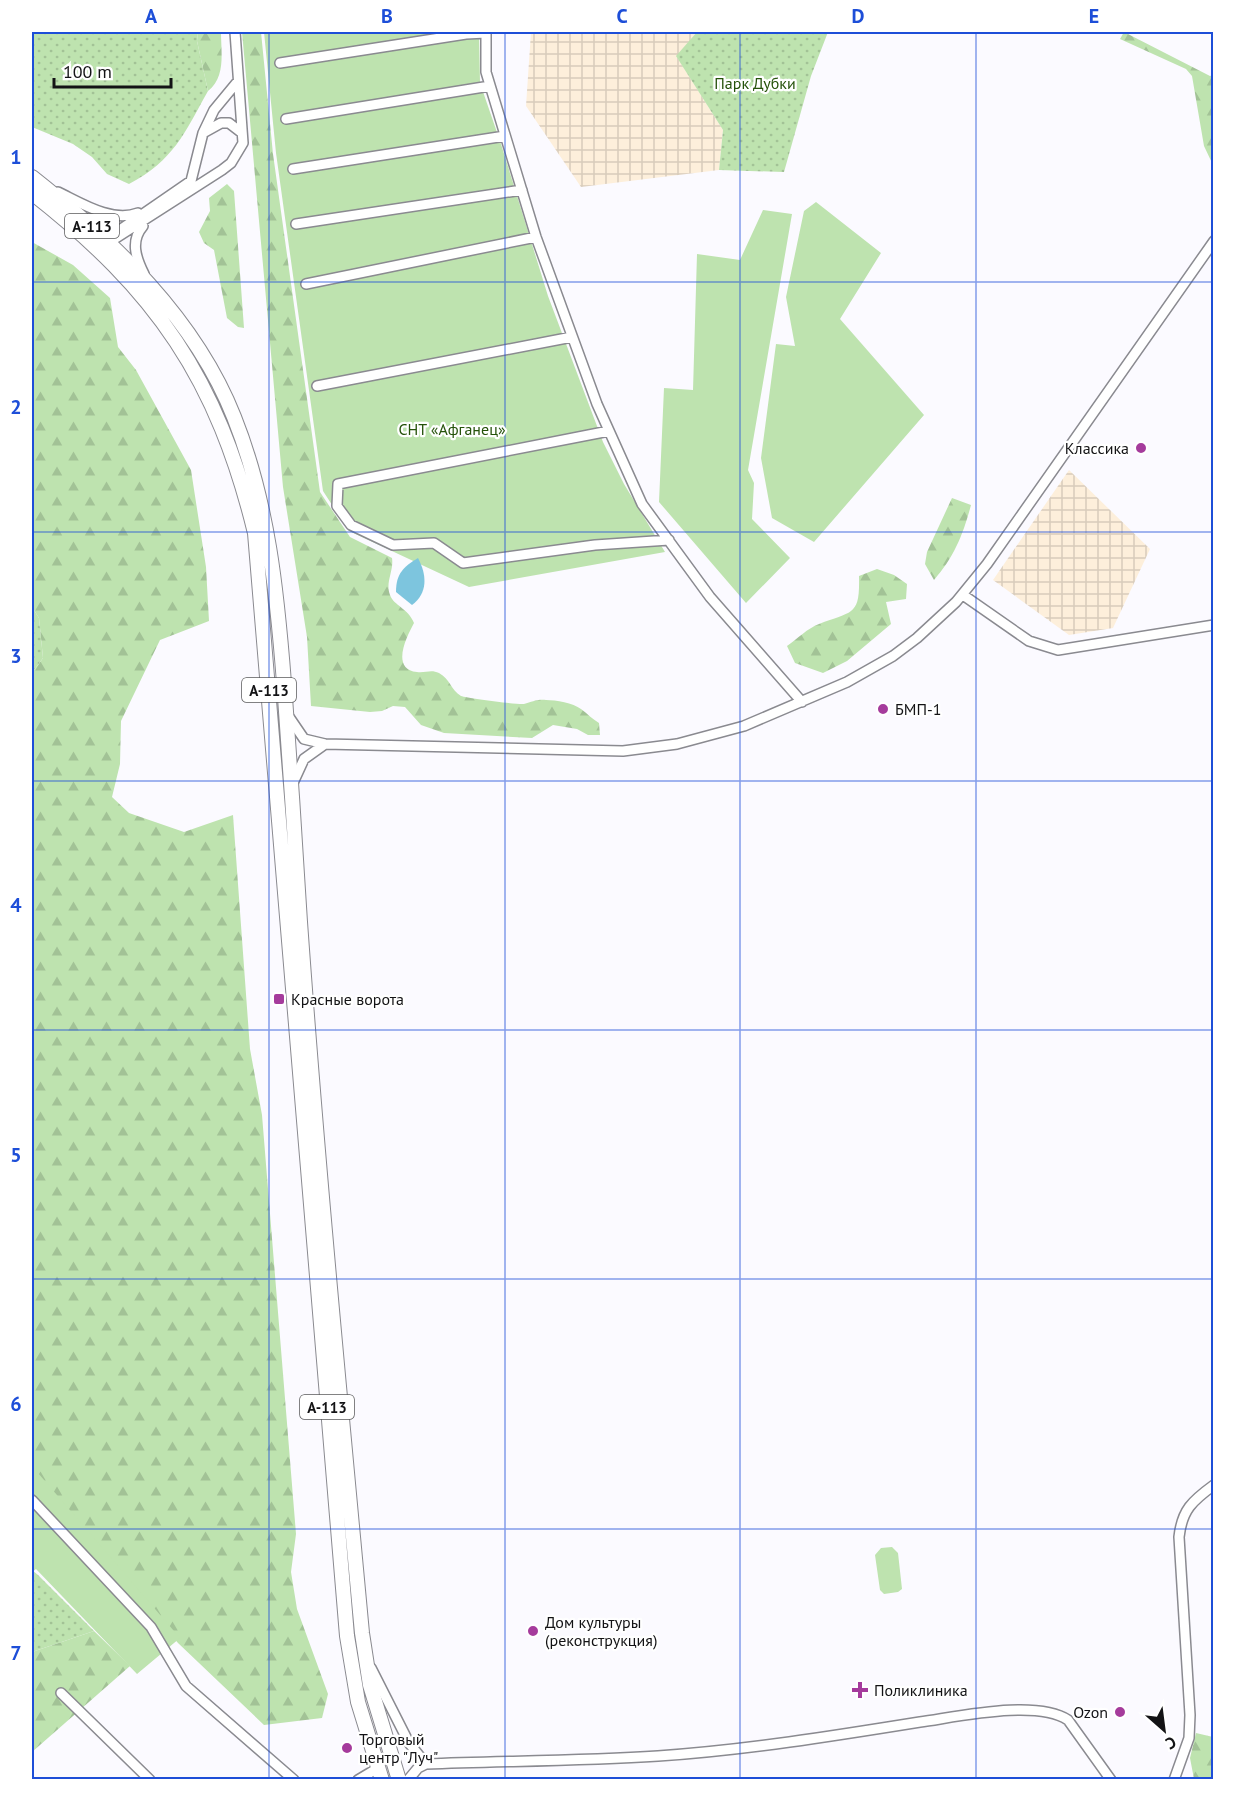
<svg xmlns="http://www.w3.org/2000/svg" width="1245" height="1811" viewBox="0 0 1245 1811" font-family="'PT Sans',sans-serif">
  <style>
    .industrial { fill: url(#industrial-grid) }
    .grass { fill: url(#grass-dots) }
    .forest { fill: url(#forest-firs) }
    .garden { fill: #bee3af }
    .water { fill: #7dc5de }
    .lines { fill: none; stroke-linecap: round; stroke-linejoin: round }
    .minor-casing { stroke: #8a8a90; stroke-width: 12 }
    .highway-casing { stroke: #8a8a90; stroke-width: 16 }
    .minor { stroke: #fff; stroke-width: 9 }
    .highway { stroke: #fff; stroke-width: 14 }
    .grid { fill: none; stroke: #1d4ed8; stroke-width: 1.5; stroke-opacity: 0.55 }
    .poi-dot { fill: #a53b9c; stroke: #fff; stroke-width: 2 }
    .labels { text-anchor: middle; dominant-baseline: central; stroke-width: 4.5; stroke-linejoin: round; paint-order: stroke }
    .shield { fill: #fff; stroke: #5a5a5b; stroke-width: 1.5 }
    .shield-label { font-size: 15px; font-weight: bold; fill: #131315 }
    .park-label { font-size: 16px; fill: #25520a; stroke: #fff }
    .poi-label { font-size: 16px; fill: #131315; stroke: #fff; text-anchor: start }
    .neatline { fill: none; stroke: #1d4ed8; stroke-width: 2 }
    .grid-label { font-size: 20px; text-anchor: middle; font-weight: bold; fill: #1d4ed8 }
  </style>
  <defs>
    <pattern id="industrial-grid" width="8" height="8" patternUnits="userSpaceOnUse" patternTransform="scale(1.5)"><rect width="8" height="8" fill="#fdefdb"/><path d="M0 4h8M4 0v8" fill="none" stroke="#d8ccbb"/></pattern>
    <pattern id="grass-dots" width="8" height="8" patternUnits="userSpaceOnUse" patternTransform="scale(1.5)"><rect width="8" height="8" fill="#bee3af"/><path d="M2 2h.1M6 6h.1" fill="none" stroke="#a2c296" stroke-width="1.8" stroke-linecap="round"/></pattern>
    <pattern id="forest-firs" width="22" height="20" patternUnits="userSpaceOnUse" patternTransform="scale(1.5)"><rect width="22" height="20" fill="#bee3af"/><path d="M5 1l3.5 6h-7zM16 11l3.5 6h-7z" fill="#a2c296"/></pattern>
  </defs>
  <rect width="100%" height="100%" fill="#fbfaff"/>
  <path class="industrial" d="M531 32H697L677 57 723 130 719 170 581 187 526 106Z
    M1069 470 1150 549 1113 628 1069 635 993 580Z"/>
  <path class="grass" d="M32 32H198L197 41 208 91C184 134 174 160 129 184L107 174 92 157 73 144 32 127Z
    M697 32H828L811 76 784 172 719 170 723 130 676 56Z
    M32 607 39 618 43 658 32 673Z
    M32 1570 38 1575 94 1631 32 1652Z"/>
  <path class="forest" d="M198 32H221C221 53 226 77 208 91L197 41Z
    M242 32H261L273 154 320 492 350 537 392 558C394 571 385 582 390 595 394 606 408 608 414 623 407 636 390 669 417 672 426 673 431 669 439 673 450 679 451 690 461 696 467 698 518 705 524 704 532 702 537 699 546 700 556 700 573 703 581 709 588 714 592 719 599 723L600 735H588L577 729 553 725 532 738 444 733 421 725 405 707 393 706 382 711 370 712 311 706 307 637 283 487Z
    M1124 32 1210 76 1213 75V165L1204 146 1192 76 1186 69 1120 39Z
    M227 184 234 191 244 328 238 327 227 318 214 250 204 243 199 232 210 211 209 198Z
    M32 242 73 265 110 298 118 347 136 370 191 470 206 567 209 621 160 640 121 721 120 764 112 797 129 813 184 832 233 815 250 1049 262 1115 296 1534 291 1572 297 1609 328 1694 322 1718 264 1725 178 1643 32 1475V673L43 658 39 618 32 607Z
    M952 498 971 505C963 535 954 557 934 580L925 564 927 552Z
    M877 569 894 575 907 584 906 599 886 602 891 624 847 661 823 673 795 663 787 646C797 639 808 628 819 624 853 611 860 616 859 576Z
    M94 1631 130 1666 32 1752V1652Z
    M1196 1733 1213 1737V1779H1194L1190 1758Z"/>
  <path class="garden" d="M264 32H479L480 83 501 144 548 296 603 442 624 484 665 552 469 587 349 531 323 491 276 153Z
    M816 202 881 253 840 319 924 415 814 542 772 518 761 458 776 344 795 346 786 297 804 211Z
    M763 210 792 214 748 470 754 483 752 519 790 558 746 603 659 502 664 388 693 390 697 254 740 260Z
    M32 1466 180 1638 137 1674 36 1569 32 1572Z
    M892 1547 898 1553 902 1589 898 1592 884 1594 880 1590 875 1555 881 1548Z"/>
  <path class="water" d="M418 558C427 575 428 593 412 605L396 592C396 574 403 567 418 558Z"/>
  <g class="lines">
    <g class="minor-casing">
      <path id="minor" d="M486 32V72L536 237 597 404 642 504 710 597 802 702
        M280 63 466 34 486 33
        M286 119 490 86
        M203 133 221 123H229L242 133
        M293 169 505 136
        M58 192C81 203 112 223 138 213
        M296 224 522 190
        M143 226C130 241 136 258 144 274
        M101 243 191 181 203 133 214 110 238 81
        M105 245 222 170 231 163 243 143 235 32
        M306 284 536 237
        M317 386 572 337
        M609 431 338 484 337 506 351 525 393 545 434 543 463 563 595 545 669 540
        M963 595 1029 641 1058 650 1214 625
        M289 717 304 739 325 744 623 751 677 744 744 726 847 682 893 656 917 638 956 602 987 564 1214 241
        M293 783 304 759 325 744
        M32 1500 151 1627 186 1686 294 1780
        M371 1668 409 1743 426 1764
        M61 1693 150 1780
        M358 1780 378 1768
        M408 1780 418 1768 426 1764C503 1761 581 1761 658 1756 746 1750 833 1736 920 1722 957 1717 1036 1699 1068 1720L1111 1780
        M1174 1780 1189 1738 1190 1715 1179 1537C1182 1510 1192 1501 1214 1485"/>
    </g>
    <g class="highway-casing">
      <path id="highway" d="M32 177C113 241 195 318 234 417 268 502 277 592 284 683 290 762 295 843 300 922 317 1160 340 1397 362 1633L370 1685 399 1780
        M32 193C157 291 217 378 255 533L347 1636 358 1702 382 1780"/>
    </g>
    <use href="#minor" class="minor"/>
    <use href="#highway" class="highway"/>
  </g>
  <path class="grid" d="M269 32V1780M505 32V1780M740 32V1780M976 32V1780M32 282H1214M32 532H1214M32 781H1214M32 1030H1214M32 1279H1214M32 1529H1214"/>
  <g class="poi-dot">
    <circle cx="1141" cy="448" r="6"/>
    <circle cx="883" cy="709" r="6"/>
    <rect x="273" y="993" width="12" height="12" rx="3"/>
    <circle cx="533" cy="1631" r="6"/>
    <path d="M857 1681h6v6h6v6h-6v6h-6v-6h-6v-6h6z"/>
    <circle cx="1120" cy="1712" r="6"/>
    <circle cx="347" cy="1748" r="6"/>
  </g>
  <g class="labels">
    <g class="shield">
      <rect x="65" y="214" width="54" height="24" rx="4.5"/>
      <rect x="242" y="678" width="54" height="24" rx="4.5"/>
      <rect x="300" y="1395" width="54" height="24" rx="4.5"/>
    </g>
    <g class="shield-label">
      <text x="92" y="226">А-113</text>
      <text x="269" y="690">А-113</text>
      <text x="327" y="1407">А-113</text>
    </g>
    <g class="park-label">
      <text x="755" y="83">Парк Дубки</text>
      <text x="452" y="429">СНТ «Афганец»</text>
    </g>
    <g class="poi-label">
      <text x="1129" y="448" text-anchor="end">Классика</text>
      <text x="895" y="709">БМП-1</text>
      <text x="291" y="999">Красные ворота</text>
      <text x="545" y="1622">Дом культуры<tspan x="545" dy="18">(реконструкция)</tspan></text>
      <text x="874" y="1690">Поликлиника</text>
      <text x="1108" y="1712" text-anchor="end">Ozon</text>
      <text x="359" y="1739">Торговый<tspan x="359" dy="18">центр "Луч"</tspan></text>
    </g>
  </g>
  <rect width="1245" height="1811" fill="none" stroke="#ffffff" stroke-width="66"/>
  <g transform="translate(1164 1730) rotate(152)" stroke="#ffffff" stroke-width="4.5" paint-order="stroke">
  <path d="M0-4.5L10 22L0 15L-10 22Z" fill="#131315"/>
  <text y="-9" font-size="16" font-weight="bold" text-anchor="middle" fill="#131315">С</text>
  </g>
  <path d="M54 78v9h117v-9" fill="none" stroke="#131315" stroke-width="3"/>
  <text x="63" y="78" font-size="18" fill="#131315" stroke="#ffffff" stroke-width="4.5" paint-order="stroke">100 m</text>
  <rect x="33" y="33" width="1179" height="1745" class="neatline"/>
  <g class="grid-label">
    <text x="151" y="23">A</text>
    <text x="387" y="23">B</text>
    <text x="622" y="23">C</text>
    <text x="858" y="23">D</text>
    <text x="1094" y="23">E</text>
    <text x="16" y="164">1</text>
    <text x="16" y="414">2</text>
    <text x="16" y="663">3</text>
    <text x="16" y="912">4</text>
    <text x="16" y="1162">5</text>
    <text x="16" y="1411">6</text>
    <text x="16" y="1660">7</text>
  </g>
</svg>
